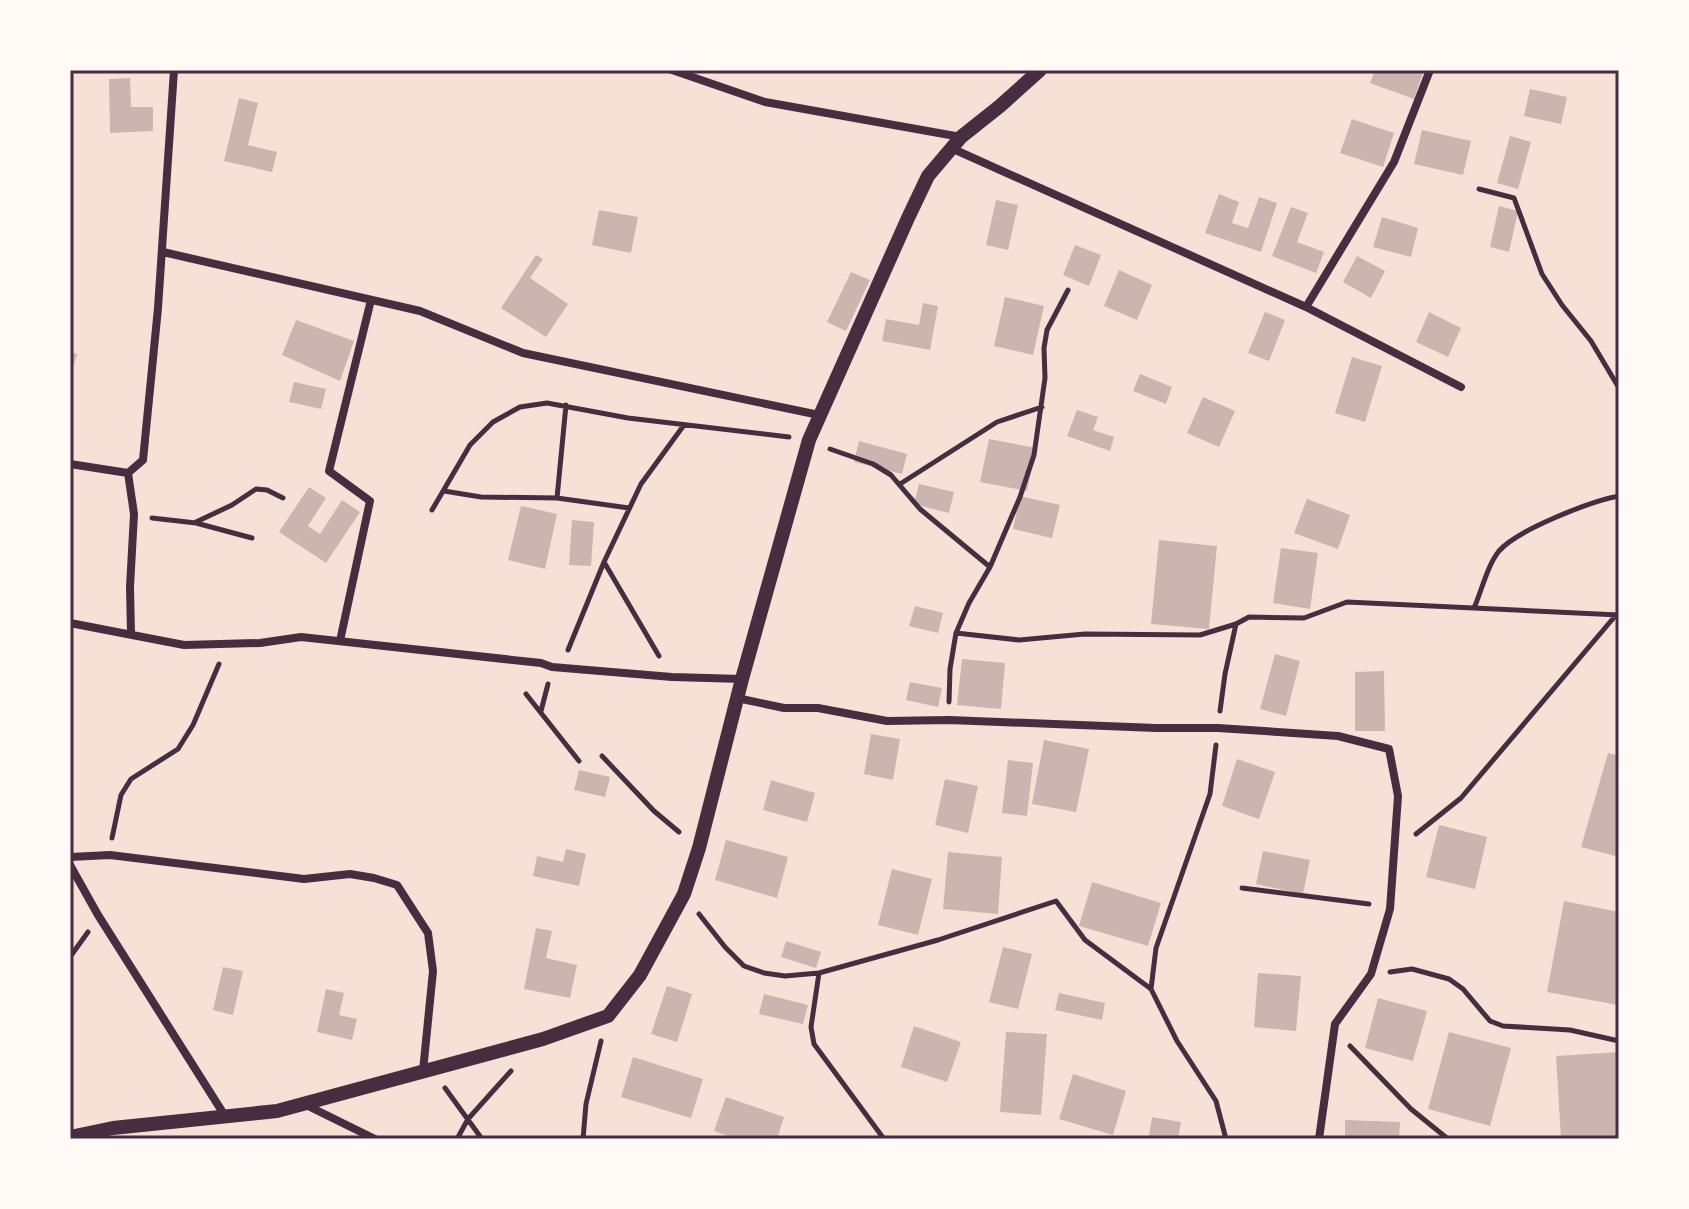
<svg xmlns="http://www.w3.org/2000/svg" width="1689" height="1209" viewBox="0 0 1689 1209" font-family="Arial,sans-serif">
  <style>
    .building { fill: #ccb4b1 }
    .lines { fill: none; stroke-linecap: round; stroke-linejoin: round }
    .path { stroke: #4a2c40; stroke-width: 5 }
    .minor { stroke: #4a2c40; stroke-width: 8 }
    .tertiary { stroke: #4a2c40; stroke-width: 14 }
    .neatline { fill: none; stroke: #4a2c40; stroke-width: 3 }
  </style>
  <rect width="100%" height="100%" fill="#f7e1d7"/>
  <path class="building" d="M1375 70H1424L1414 99 1370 83Z
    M130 78 131 107H153V131L110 133 109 79Z
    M1530 89 1567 97 1561 124 1524 116Z
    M239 98 258 103 248 145 277 152 272 172 224 161Z
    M1352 119 1394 133 1383 167 1340 153Z
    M1422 130 1471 141 1463 175 1414 164Z
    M1510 136 1531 142 1518 189 1497 183Z
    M1219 194 1239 202 1232 223 1248 228 1259 197 1277 203 1261 252 1205 233Z
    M996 200 1018 205 1008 250 986 245Z
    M1499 206 1518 211 1509 252 1490 247Z
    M1291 207 1308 213 1297 242 1324 252 1316 273 1272 256Z
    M599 210 638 217 631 253 592 245Z
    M1382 217 1418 228 1411 257 1373 247Z
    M1075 245 1101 255 1089 286 1063 275Z
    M536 255 543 259 530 278 568 304 546 337 501 308Z
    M1357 256 1385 271 1371 298 1343 282Z
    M1119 270 1152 285 1137 320 1104 306Z
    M851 272 870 280 846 331 827 322Z
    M1005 297 1044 306 1033 355 994 346Z
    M923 303 938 306 930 350 882 341 886 319 919 325Z
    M1265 312 1285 320 1269 361 1248 353Z
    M1429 312 1461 328 1448 357 1416 342Z
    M296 320 354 341 340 381 282 355Z
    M70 352 77 354 71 375H70Z
    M1352 357 1382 366 1365 422 1335 413Z
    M1140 374 1172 387 1166 404 1133 391Z
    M294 382 326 389 321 409 289 402Z
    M1203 397 1235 411 1219 447 1187 433Z
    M1077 410 1098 417 1093 430 1114 437 1110 451 1067 436Z
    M989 439 1036 448 1027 491 980 482Z
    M859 441 907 454 902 474 854 462Z
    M919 484 954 492 949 513 914 504Z
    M309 487 326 498 308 526 320 534 342 500 360 512 326 563 279 532Z
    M1020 496 1060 505 1052 538 1013 529Z
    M1307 499 1350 515 1338 549 1294 533Z
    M521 506 557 514 545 569 508 560Z
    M572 520 594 522 591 566 569 565Z
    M1159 540 1217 546 1209 629 1151 624Z
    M1281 548 1318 553 1310 609 1273 603Z
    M915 606 943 613 938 633 909 626Z
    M1275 654 1300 661 1286 716 1260 709Z
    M962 659 1005 663 1001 709 957 705Z
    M1384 671 1385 731H1355V672Z
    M910 682 942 688 938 707 906 700Z
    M871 734 900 739 893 780 864 774Z
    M1044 740 1089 749 1076 812 1032 804Z
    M1608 753 1619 756V857L1581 847Z
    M1237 759 1275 772 1259 819 1222 806Z
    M1008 760 1033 763 1027 816 1002 813Z
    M579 770 610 777 605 797 574 790Z
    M945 779 978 786 968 833 935 825Z
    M771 780 815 793 807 822 763 810Z
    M1439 825 1487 837 1475 889 1426 877Z
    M726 840 788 857 777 898 715 880Z
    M566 849 586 854 579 886 533 876 537 856 563 862Z
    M1263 851 1310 860 1303 894 1256 884Z
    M948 852 1002 857 998 914 943 909Z
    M892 869 932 879 918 935 878 925Z
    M1092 882 1161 903 1148 946 1079 926Z
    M1564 901 1619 912 1618 1005 1547 992Z
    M536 928 552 931 546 958 577 965 570 998 524 989Z
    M786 941 821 952 816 968 781 957Z
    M1003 947 1032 954 1018 1009 989 1002Z
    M223 967 243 971 233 1015 213 1010Z
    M1258 973 1301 976 1296 1031 1254 1027Z
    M667 986 692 994 677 1042 651 1034Z
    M326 989 344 993 339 1015 357 1019 352 1040 317 1032Z
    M1059 993 1105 1003 1102 1020 1055 1010Z
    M764 994 808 1005 803 1024 759 1014Z
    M1378 998 1427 1011 1413 1061 1365 1048Z
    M914 1026 961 1042 947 1082 901 1067Z
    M1006 1032 1047 1034 1041 1115 1000 1112Z
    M1449 1032 1511 1048 1490 1126 1428 1109Z
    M1619 1052V1139H1561L1556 1056Z
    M633 1057 703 1079 691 1118 621 1097Z
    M1073 1074 1126 1091 1113 1135 1059 1119Z
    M726 1097 784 1117 777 1139H737L714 1131Z
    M1152 1117 1181 1122 1178 1139 1149 1136Z
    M1345 1120 1400 1122 1399 1139H1345Z"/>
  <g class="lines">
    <path class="path" d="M1479 189 1514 198 1542 274 1562 305 1591 341 1619 388
      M830 449 873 464 891 475 920 509 990 567
      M900 484 997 422 1042 407
      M444 491 481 497 557 498 629 508
      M557 498 566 405
      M432 510 470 445 493 422 520 407 547 403 628 418 789 437
      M152 518 196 523 252 538
      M196 522 232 505 256 489 267 490 283 498
      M604 562 659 656
      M1474 608C1482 590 1487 566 1499 551 1517 530 1591 501 1619 496
      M956 633 1019 640 1085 634 1200 635 1236 624 1249 617 1304 618 1347 602 1619 615
      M568 650 604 562 641 484 684 425
      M526 694 579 761
      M949 702 950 669 956 633 969 603 990 567 1020 497 1034 455 1045 378 1044 348 1047 330 1068 290
      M541 711 548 684
      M1220 711 1225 674 1236 624
      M1216 745 1210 794 1156 948 1151 989 1177 1041 1216 1101 1226 1139
      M602 756 654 811 679 832
      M1416 834 1461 798 1616 615
      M112 838 121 795 131 779 178 749 193 725 219 664
      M1242 888 1369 904
      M699 914 725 947 744 966 764 973 785 976 819 973 938 940 1056 901 1085 940 1151 989
      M70 957 88 932
      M1390 972 1412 969 1449 979 1463 989 1490 1021 1503 1026 1570 1030 1619 1041
      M819 973 811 1027 814 1044 884 1139
      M1350 1046 1411 1109 1448 1139
      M445 1088 482 1139
      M457 1139 468 1119 511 1071
      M583 1139 586 1104 601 1041"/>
    <path class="minor" d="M672 70 765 102 961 137
      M951 148 1306 307 1394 162 1430 70
      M163 252 420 311 523 353 819 415
      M1306 307 1461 387
      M70 464 128 473 143 460 158 308 174 70
      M128 473 134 514 130 587 131 634
      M70 623 184 645 260 643 301 637 541 663 552 667 672 677 742 679
      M340 641 370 501 329 471 371 300
      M737 698 784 708H818L887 721 949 720 1156 728H1218L1338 736 1389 749 1398 796 1390 909 1371 974 1335 1024 1319 1139
      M70 857 110 855 304 879 350 874 374 878 397 885 428 933 433 971 423 1071
      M70 865 98 915 225 1116
      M304 1104 375 1139"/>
    <path class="tertiary" d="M70 1137 113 1128 277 1111 543 1039 608 1016 640 975 684 894 699 848 742 679 809 440 908 218 928 176 961 137 1000 106 1040 70"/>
  </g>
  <rect width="1689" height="1209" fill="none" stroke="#fffaf5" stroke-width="144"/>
  <rect x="72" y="72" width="1545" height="1065" class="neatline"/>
</svg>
